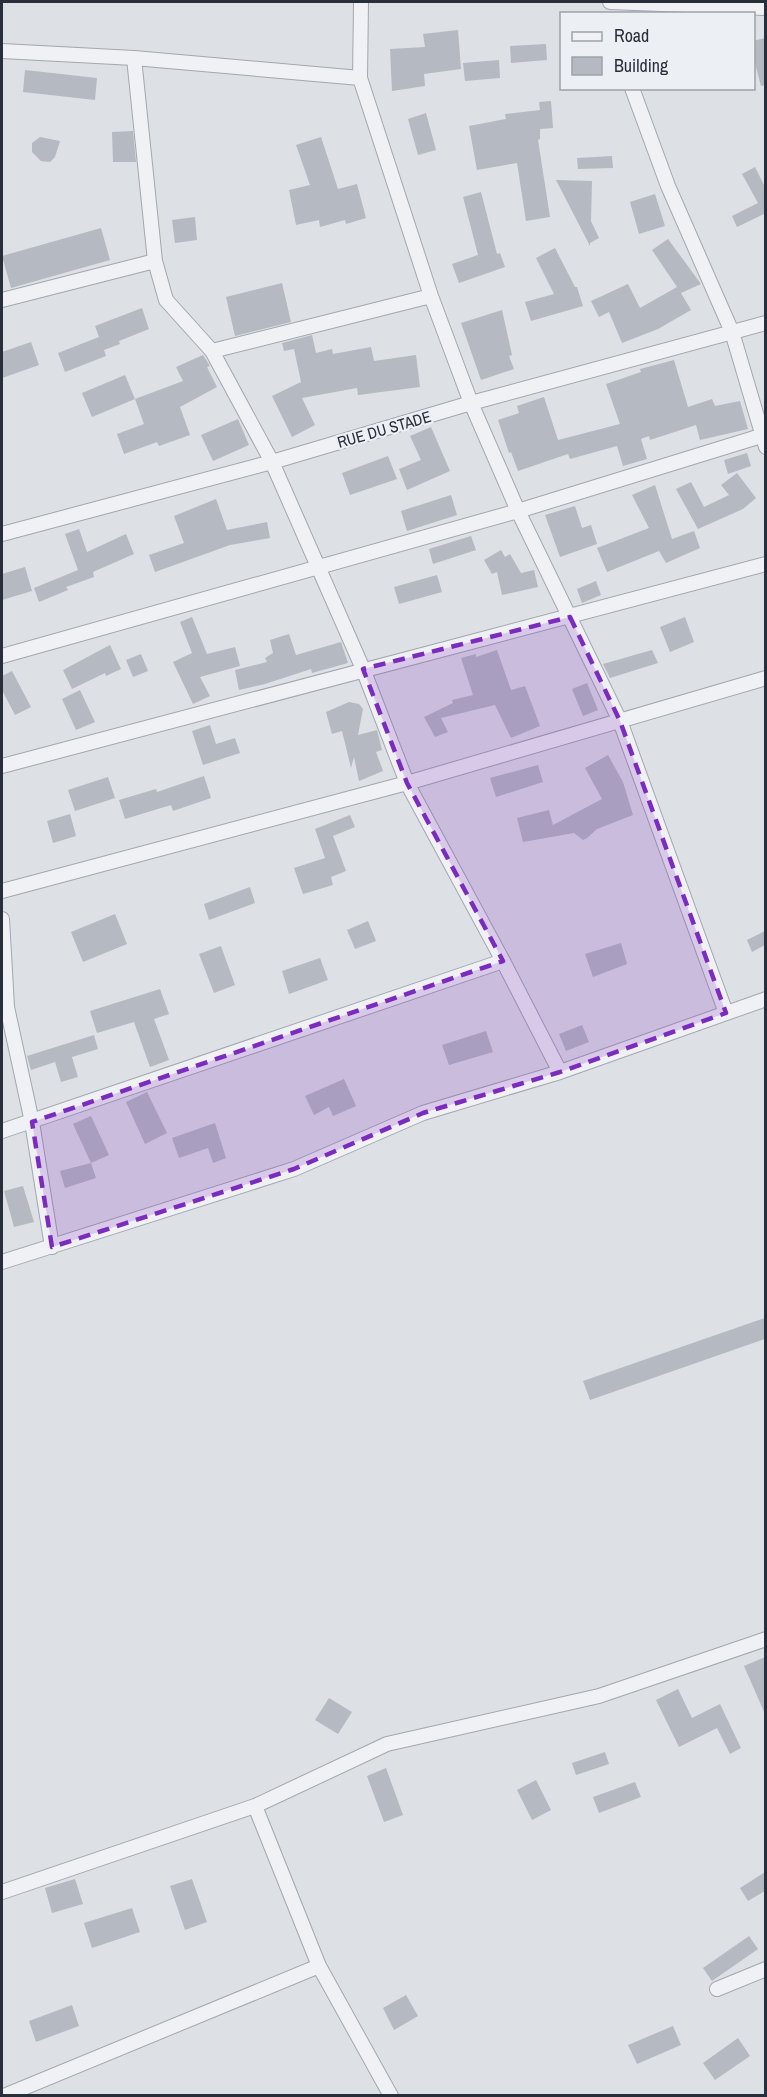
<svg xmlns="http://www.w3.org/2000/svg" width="767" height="2097" viewBox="0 0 767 2097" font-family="'Archivo Narrow',sans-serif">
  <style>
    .building { fill: #b5b9c1 }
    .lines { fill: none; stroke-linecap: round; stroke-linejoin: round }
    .minor-casing { stroke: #a3a7ae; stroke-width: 16 }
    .minor { stroke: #eff1f4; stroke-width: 14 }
    .marked { fill: #7b2cbf; fill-opacity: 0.2; stroke: #7b2cbf; stroke-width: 4.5; stroke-dasharray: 12 8; stroke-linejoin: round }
    .labels { text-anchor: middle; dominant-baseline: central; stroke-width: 4.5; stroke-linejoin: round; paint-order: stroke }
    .street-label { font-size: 16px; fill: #282e3a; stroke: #eceff3 }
  </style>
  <rect width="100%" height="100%" fill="#dde0e5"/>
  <path class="building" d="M458 30 461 69 424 74 425 86 392 91 390 49 425 47 423 34Z
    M765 38V85L761 86 753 56V41Z
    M546 44 547 60 511 63 510 46Z
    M499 60 500 78 465 81 463 63Z
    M25 70 97 78 95 100 23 92Z
    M551 101 553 128 540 129V139L538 140 550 217 526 221 517 163 477 170 469 126 506 119 505 114 540 110 539 102Z
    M426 113 436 150 418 155 408 119Z
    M133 131 136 162H113L112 132Z
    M40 137 60 141 55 157 50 162 41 161 32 152V143Z
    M321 137 338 189 357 184 366 218 346 224 345 220 320 227 319 220 296 225 289 190 310 185 296 145Z
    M612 156 613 168 578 169 577 158Z
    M755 167 765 187V216L764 214 737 227 732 216 758 203 742 174Z
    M556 180 592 181 591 221 599 238 590 243V246Z
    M481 192 497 254 500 253 505 267 459 283 452 264 478 255 463 197Z
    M655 194 665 226 639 234 630 202Z
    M195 217 197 240 175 243 172 220Z
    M101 228 110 260 11 288 2 256Z
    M668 239 701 284 681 293 691 310 658 329 622 343 609 312 599 317 591 301 628 284 640 308 677 287 652 250Z
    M555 248 575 287H577L583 306 531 321 525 302 554 294 536 258Z
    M282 283 291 322 235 336 226 297Z
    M142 308 149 329 119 341 120 344 104 350 106 356 65 372 58 353 99 337 95 326Z
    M502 310 512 355 509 356 514 369 481 380 461 323Z
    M312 335 316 353 332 349 333 354 371 347 374 361 416 355 420 387 358 395 357 388 302 398 315 425 292 437 272 396 301 382 294 349 284 351 282 343Z
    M31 342 39 365 2 378V352Z
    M203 355 210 366 207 367 217 387 180 407 190 435 159 446 157 442 124 454 117 434 144 424 135 399 183 381 176 367Z
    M674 360 688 407 712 399 715 406 740 401 748 429 700 440 696 425 650 440 649 436 641 439 647 459 623 466 617 446 570 459 568 454 518 471 511 452 509 453 498 420 519 413 517 406 544 397 558 440 620 424 606 384 641 372 640 369Z
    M125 375 135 399 92 417 82 393Z
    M238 419 249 445 213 461 201 435Z
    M431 427 450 471 407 490 399 469 421 460 410 436Z
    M747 453 751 466 728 474 724 460Z
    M388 456 397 479 350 495 342 473Z
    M737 473 756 498 743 509 698 529 676 489 691 482 704 507 729 495 721 485Z
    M655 485 672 539 694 531 700 548 666 563 659 551 607 572 597 548 649 528 632 495Z
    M451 495 457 515 407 531 401 511Z
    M216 499 227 530 267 522 270 538 230 545 155 572 149 555 184 543 174 516Z
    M575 506 582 528 591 525 597 544 560 557 545 515Z
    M79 529 87 552 126 534 134 554 93 572 94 577 66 587 68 590 39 602 34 588 78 570 65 534Z
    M471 536 476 550 433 564 429 549Z
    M501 550 505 557 510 554 521 573 534 570 538 587 502 595 497 572 492 574 484 560Z
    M25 567 32 591 2 600V574Z
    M437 575 442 592 399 604 394 587Z
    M596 581 601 595 582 603 577 589Z
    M192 617 207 654 235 647 240 666 200 677 210 696 193 704 173 662 192 653 180 622Z
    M685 617 694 642 670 652 660 627Z
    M289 634 296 655 341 642 348 663 312 673 311 669 265 684 239 690 235 670 267 662 265 658 273 653 270 640Z
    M110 645 121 669 106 676 105 673 72 689 63 670Z
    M497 650 511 690 525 686 540 726 511 738 495 705 441 718 448 732 435 737 424 717 453 703 452 700 473 695 461 658 476 654V657Z
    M652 650 658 663 610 678 603 664Z
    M141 654 148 671 133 677 126 660Z
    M12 671 31 707 15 715 2 690V676Z
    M587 683 598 710 583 716 572 689Z
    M80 690 95 722 76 730 62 699Z
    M349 702 359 704 363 709 358 735 377 730 382 750 376 752 383 771 359 781 354 757 351 768 342 731 332 734 326 712Z
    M210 725 216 744 235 738 240 753 203 765 192 731Z
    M608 755 623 782 633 815 597 829 587 838 583 840 574 833 523 842 517 818 549 810 553 825 602 799 585 768Z
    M538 765 543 782 496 797 490 778Z
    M204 776 211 798 173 811 171 805 125 819 119 800 156 789 157 792Z
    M108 777 115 798 75 811 68 790Z
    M70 814 76 836 53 843 47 821Z
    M350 815 355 827 333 836 346 871 331 877 333 885 303 894 294 868 325 858 315 829Z
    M250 887 255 903 209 920 204 904Z
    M115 914 127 944 83 962 71 932Z
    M368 921 376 941 355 949 347 930Z
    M765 931V945L752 952 747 940Z
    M621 943 627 964 593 977 585 954Z
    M221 946 235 985 214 993 199 954Z
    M320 958 328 980 289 994 282 971Z
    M160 989 169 1014 154 1019 169 1060 150 1067 134 1022 97 1033 90 1011Z
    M582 1025 589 1042 566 1051 559 1034Z
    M486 1031 493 1052 449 1065 442 1045Z
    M94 1035 98 1049 72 1057 78 1077 61 1082 55 1062 31 1070 27 1056Z
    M344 1079 356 1106 333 1116 329 1107 314 1115 305 1096Z
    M147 1092 167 1133 145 1144 126 1102Z
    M91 1116 109 1155 91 1163 73 1124Z
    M215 1123 226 1158 213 1163 208 1148 179 1158 172 1138Z
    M91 1163 96 1178 65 1188 60 1171Z
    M23 1186 34 1222 14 1227 4 1191Z
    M765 1318V1339L590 1400 583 1381Z
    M765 1657V1714L744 1666Z
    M678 1689 692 1718 720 1704 741 1748 730 1754 717 1728 679 1747 656 1700Z
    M329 1698 352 1712 338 1734 315 1720Z
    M605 1752 609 1764 576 1775 572 1763Z
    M386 1768 403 1815 384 1822 367 1776Z
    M536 1780 551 1810 532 1820 517 1790Z
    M635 1782 641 1797 599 1813 593 1797Z
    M765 1872V1891L748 1901 740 1888Z
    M75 1879 83 1904 52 1913 45 1888Z
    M192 1879 207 1922 185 1930 170 1886Z
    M132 1908 140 1932 92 1948 84 1923Z
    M749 1936 758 1949 712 1981 703 1968Z
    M406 1995 418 2016 394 2030 383 2008Z
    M72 2005 79 2026 36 2042 29 2021Z
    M673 2026 681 2045 637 2064 628 2045Z
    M738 2038 750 2056 715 2080 703 2063Z"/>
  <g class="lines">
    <g class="minor-casing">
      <path id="minor" d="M361 2 360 78 431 296 471 403 518 511 620 721 726 1013
        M610 2 766 8
        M2 51 134 58 360 78
        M134 58 155 261 166 300 212 351 272 462 363 669 407 783 503 961 560 1072
        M632 88 668 186 732 332 766 447
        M2 300 155 261
        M212 351 431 296
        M2 534 272 462 471 403 766 323
        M2 656 518 511 761 436 766 438
        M2 766C256 698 511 633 766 564
        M2 891 407 783 766 678
        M2 919 7 1007 32 1122 52 1247
        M2 1131 503 961
        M2 1262 294 1169 423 1113 560 1072 766 999
        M2 1892 255 1806 387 1744 599 1696 766 1639
        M319 1966 391 2096
        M717 1989 766 1969
        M4 2096 319 1966 255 1806"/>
    </g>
    <use href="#minor" class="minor"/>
  </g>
  <path class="marked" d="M570 617 620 721 726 1013 560 1072 423 1113 294 1169 52 1247 32 1122 503 961 407 783 363 669Z"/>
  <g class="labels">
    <g class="street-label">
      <text transform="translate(384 429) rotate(-16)">RUE DU STADE</text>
    </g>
  </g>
  <rect width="767" height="2097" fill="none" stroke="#282e3a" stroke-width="6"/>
  <rect x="560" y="12" width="195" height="78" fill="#eceff3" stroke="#9ea2a9" stroke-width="1.5"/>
  <rect x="572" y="32" width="30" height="9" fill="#eff1f4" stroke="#9ea2a9" stroke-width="1.5"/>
  <text x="614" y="42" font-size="18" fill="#282e3a">Road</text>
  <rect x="572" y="57" width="30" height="18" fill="#b5b9c1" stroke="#9ea2a9" stroke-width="1.5"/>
  <text x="614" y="72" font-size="18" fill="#282e3a">Building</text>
</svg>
